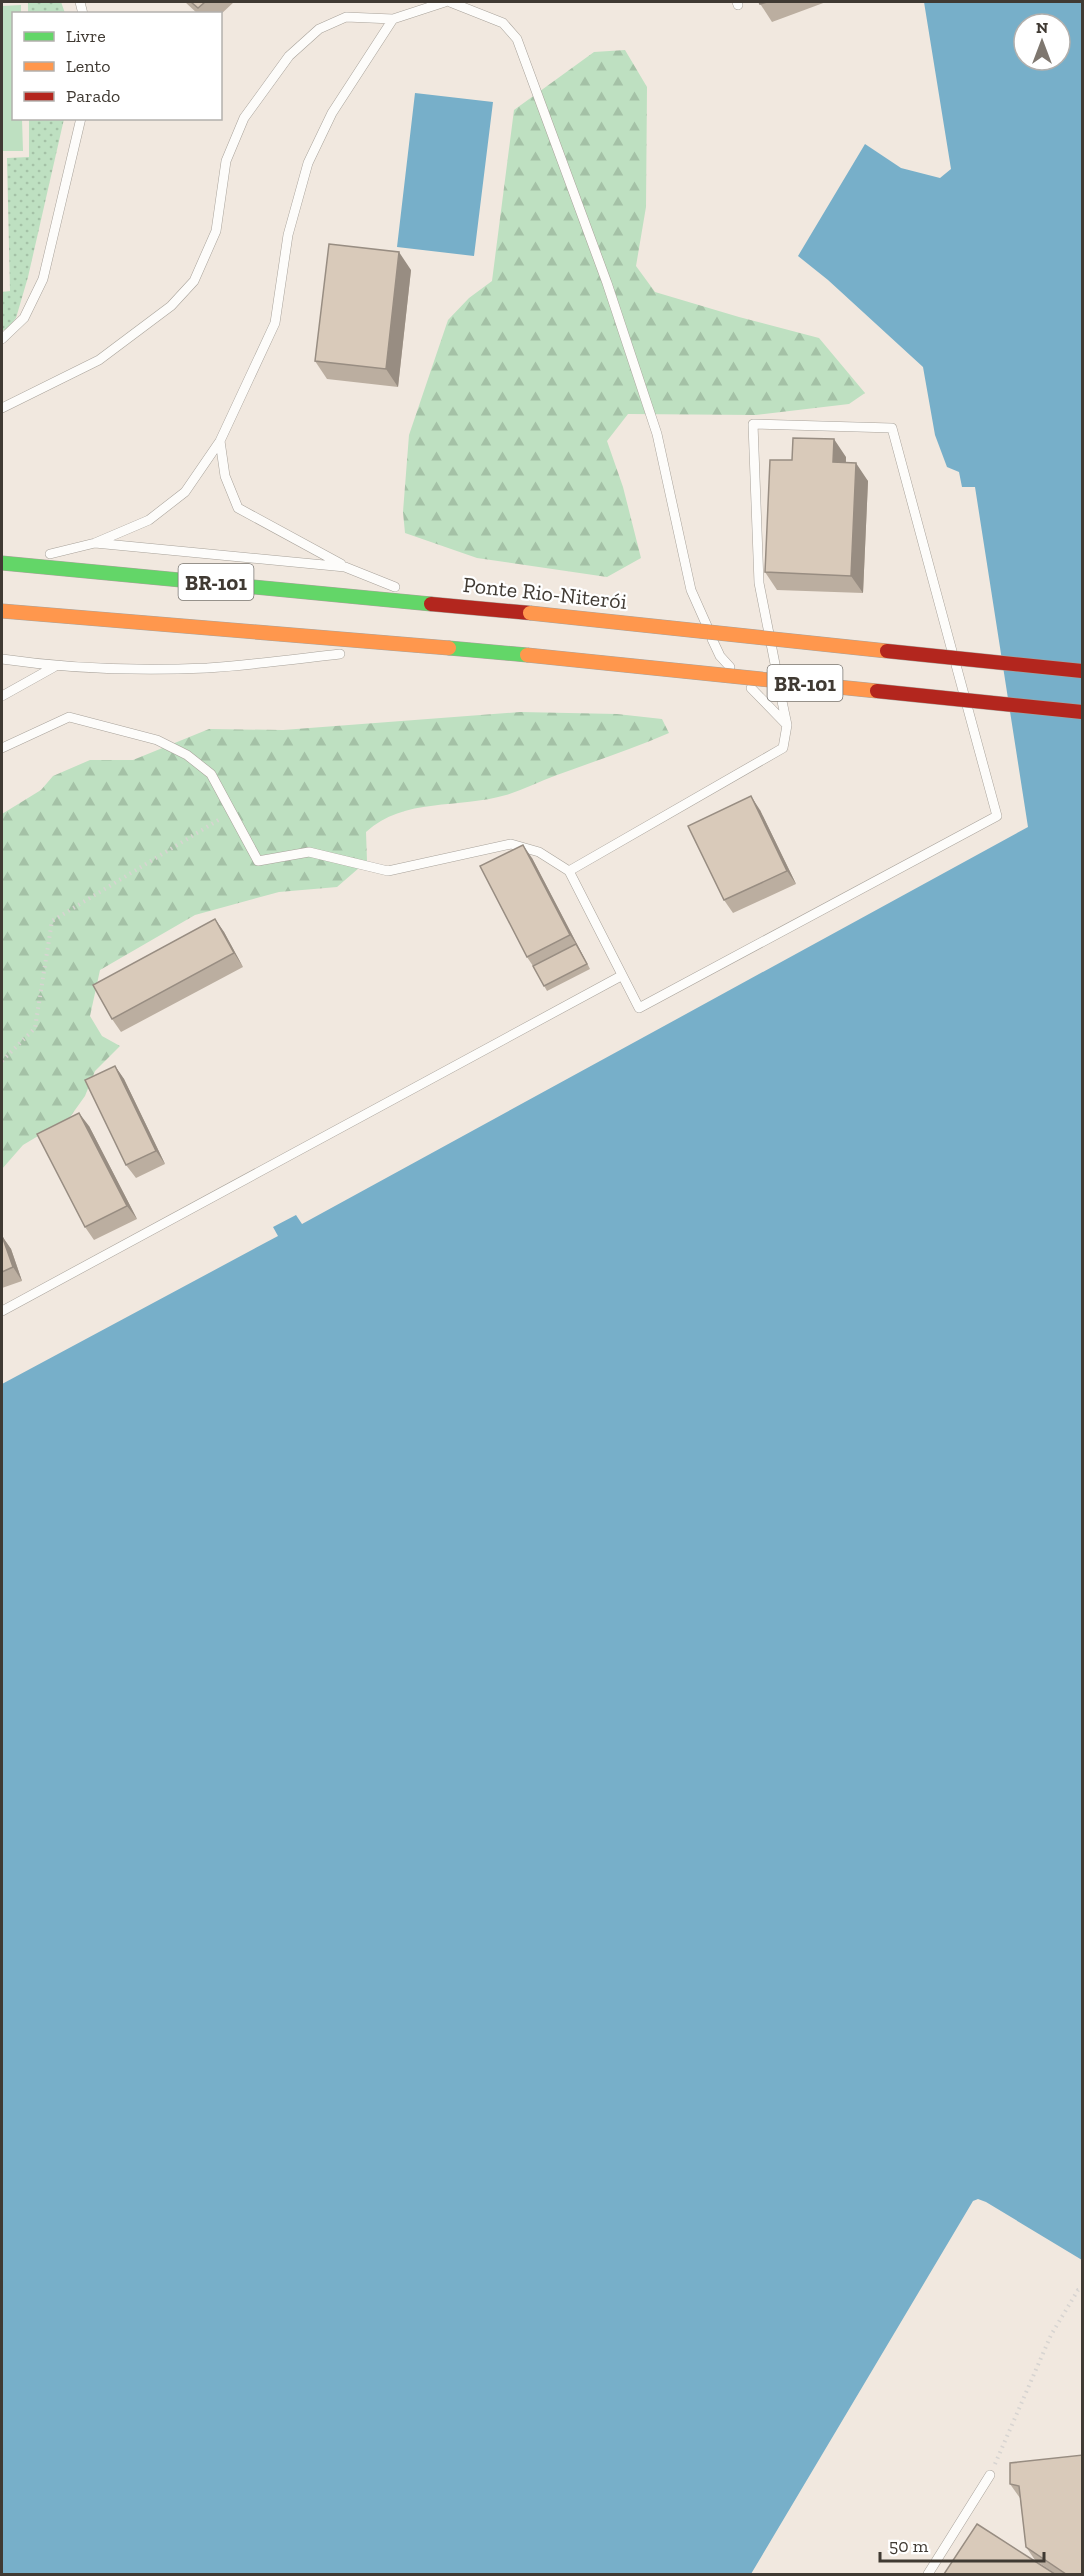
<svg xmlns="http://www.w3.org/2000/svg" width="1084" height="2576" viewBox="0 0 1084 2576" font-family="'Zilla Slab',serif">
  <style>
    .grass { fill: url(#grass-dots) }
    .forest { fill: url(#forest-firs) }
    .green { fill: #bee0c1 }
    .water { fill: #77afc9; fill-rule: evenodd }
    .lines { fill: none; stroke-linecap: round; stroke-linejoin: round }
    .lane-casing { stroke: #a8a29a; stroke-width: 10 }
    .fast-casing { stroke: #a8a29a; stroke-width: 15 }
    .slow-casing { stroke: #a8a29a; stroke-width: 15 }
    .jam-casing { stroke: #a8a29a; stroke-width: 15 }
    .path { stroke: #d7d4d1; stroke-width: 4; stroke-dasharray: 1.5 4.5; stroke-linecap: butt }
    .lane { stroke: #fdfcfa; stroke-width: 9 }
    .fast { stroke: #63d668; stroke-width: 14 }
    .slow { stroke: #ff974d; stroke-width: 14 }
    .jam { stroke: #b3261e; stroke-width: 14 }
    .slow-bridge-casing { stroke: #a8a29a; stroke-width: 15; stroke-linecap: butt }
    .jam-bridge-casing { stroke: #a8a29a; stroke-width: 15; stroke-linecap: butt }
    .slow-bridge { stroke: #ff974d; stroke-width: 14 }
    .jam-bridge { stroke: #b3261e; stroke-width: 14 }
    .wall { fill: #bbaea0 }
    .shaded-wall { fill: #988d82 }
    .building { fill: #d9caba; stroke: #988d82; stroke-width: 1.5 }
    .labels { text-anchor: middle; dominant-baseline: central; stroke-width: 4.5; stroke-linejoin: round; paint-order: stroke }
    .shield { fill: #fff; stroke: #797570; stroke-width: 1.5 }
    .shield-label { font-size: 21px; font-weight: bold; fill: #403a33 }
    .street-label { font-size: 22px; fill: #403a33; stroke: #fff }
  </style>
  <defs>
    <pattern id="grass-dots" width="8" height="8" patternUnits="userSpaceOnUse" patternTransform="scale(1.5)"><rect width="8" height="8" fill="#bee0c1"/><path d="M2 2h.1M6 6h.1" fill="none" stroke="#a4c1a6" stroke-width="1.8" stroke-linecap="round"/></pattern>
    <pattern id="forest-firs" width="22" height="20" patternUnits="userSpaceOnUse" patternTransform="scale(1.5)"><rect width="22" height="20" fill="#bee0c1"/><path d="M5 1l3.5 6h-7zM16 11l3.5 6h-7z" fill="#a4c1a6"/></pattern>
  </defs>
  <rect width="100%" height="100%" fill="#f1e8df"/>
  <path class="grass" d="M28 2H61L65 13H28Z
    M29 119H64L28 277 16 318 8 328 2 331V292L10 291 7 158 29 157Z"/>
  <path class="forest" d="M625 50 647 87 646 207 636 266 655 292 739 317 819 338 865 393 849 404 756 415 628 414 607 441 623 487 641 558 607 577 477 558 405 533 403 512 409 435 448 320 469 298 492 281 514 110 594 52Z
    M520 712 617 714 662 719 669 733C632 749 595 761 557 775 540 781 523 790 506 795 459 809 404 797 366 832L367 861 337 887 279 892 195 915 100 970 90 1016 102 1036 120 1046 95 1071 85 1096 70 1117 23 1145 2 1169V814L41 790 53 776 90 760H133L209 729 283 730Z"/>
  <path class="green" d="M21 5V13L14 14V118L22 119 23 151H2V6Z"/>
  <path class="water" d="M924 2H1082V2260L986 2202 978 2199 973 2201 751 2574H2V1384L278 1236 273 1227 296 1215 302 1224 1028 827 975 487H962L959 472 947 467 935 435 923 367 828 280 798 256 865 144 901 168 940 178 951 169ZM1024 24H1060V60H1024Z
    M415 93 493 102 474 256 397 247Z"/>
  <g class="lines">
    <g class="lane-casing">
      <path id="lane" d="M80 2 83 14
        M450 2 503 23 517 39 607 283 657 434 691 590 707 626
        M737 2 738 5
        M2 339 24 318 43 279 81 118
        M2 408 99 360 171 306 194 281 216 231 226 161 244 118 289 56 319 29 346 17 393 19 445 2
        M220 441 225 476 238 508 341 564
        M95 543 149 520 185 492 220 441 275 323 288 235 308 163 332 113 393 19
        M50 554 95 543 345 567 395 587
        M712 639 720 656 730 667
        M2 659C70 669 139 671 207 668 252 665 296 659 340 654
        M777 674 759 583 753 424 892 428 952 651
        M751 688 787 725
        M2 696 54 667
        M2 748 69 717 157 740 187 755 211 774 258 861 309 852 388 871 511 844 539 852 569 871 783 748 787 725 779 687
        M569 871 639 1008 997 816 956 665
        M2 1311 621 976
        M928 2574 990 2475"/>
    </g>
    <g class="fast-casing">
      <path id="fast" d="M2 563 431 604
        M449 648 527 655"/>
    </g>
    <g class="slow-casing">
      <path id="slow" d="M2 611 449 648"/>
    </g>
    <g class="jam-casing">
      <path id="jam" d="M431 604 530 613"/>
    </g>
    <path class="path" d="M2 1061 35 1028 52 921 220 819
      M995 2464 1051 2335 1078 2290 1082 2289"/>
    <use href="#lane" class="lane"/>
    <use href="#fast" class="fast"/>
    <use href="#slow" class="slow"/>
    <use href="#jam" class="jam"/>
    <g class="slow-bridge-casing">
      <path id="slow-bridge" d="M530 613 887 651
        M527 655 877 691"/>
    </g>
    <g class="jam-bridge-casing">
      <path id="jam-bridge" d="M887 651 1082 671
        M877 691 1082 712"/>
    </g>
    <use href="#slow-bridge" class="slow-bridge"/>
    <use href="#jam-bridge" class="jam-bridge"/>
  </g>
  <path class="wall" d="M185 2H234L220 15V14H198Z
    M759 2H826L772 22Z
    M411 270 398 387 327 379 315 361Z
    M846 457V463L868 481 863 593 777 590 765 572 792 460Z
    M760 810 796 884 733 913 724 900Z
    M532 858 590 969 547 991 533 966 527 957Z
    M215 919 224 932 243 967 121 1032 112 1019Z
    M115 1066 124 1079 165 1164 136 1178 126 1165Z
    M89 1126 137 1219 94 1240 85 1227Z
    M2 1236 11 1249 22 1281 2 1288Z
    M1010 2463 1083 2574H1056L1035 2560 1026 2547 1020 2498 1010 2484Z"/>
  <path class="shaded-wall" d="M399 252 411 270 398 387 386 369Z
    M834 439 846 457 845 480 833 462Z
    M856 463 868 481 863 593 851 576Z
    M751 796 760 810 796 884 787 871Z
    M523 845 532 858 590 969 576 944 570 935Z
    M215 919 224 932 243 967 234 953Z
    M115 1066 124 1079 165 1164 156 1151Z
    M79 1113 89 1126 137 1219 127 1206Z
    M2 1236 11 1249 22 1281 13 1267Z"/>
  <path class="building" d="M191 2H205L198 8Z
    M759 2H767L760 4Z
    M329 244 399 252 386 369 315 361Z
    M793 438 834 439 833 462 856 463 851 576 765 572 770 460H792Z
    M751 796 787 871 724 900 688 826Z
    M523 845 570 935 527 957 480 866Z
    M215 919 234 953 112 1019 93 985Z
    M576 944 587 964 544 986 533 966Z
    M115 1066 156 1151 126 1165 85 1080Z
    M79 1113 127 1206 85 1227 37 1134Z
    M2 1236 13 1267 2 1272Z
    M1083 2455V2574H1066L1026 2547 1019 2486 1010 2484V2463Z
    M977 2524 1044 2567 1055 2574H944Z"/>
  <g class="labels">
    <g class="shield">
      <rect x="178.5" y="564" width="75" height="36" rx="4.5"/>
      <rect x="767.5" y="665" width="75" height="36" rx="4.5"/>
    </g>
    <g class="shield-label">
      <text x="216" y="582">BR-101</text>
      <text x="805" y="683">BR-101</text>
    </g>
    <g class="street-label">
      <text transform="translate(545 593) rotate(6)">Ponte Rio-Niterói</text>
    </g>
  </g>
  <rect width="1084" height="2576" fill="none" stroke="#403a33" stroke-width="6"/>
  <rect x="12" y="12" width="210" height="108" fill="#ffffff" stroke="#b3b0ad" stroke-width="1.5"/>
  <rect x="24" y="32" width="30" height="9" fill="#63d668" stroke="#b3b0ad" stroke-width="1.5"/>
  <text x="66" y="42" font-size="18" fill="#403a33">Livre</text>
  <rect x="24" y="62" width="30" height="9" fill="#ff974d" stroke="#b3b0ad" stroke-width="1.5"/>
  <text x="66" y="72" font-size="18" fill="#403a33">Lento</text>
  <rect x="24" y="92" width="30" height="9" fill="#b3261e" stroke="#b3b0ad" stroke-width="1.5"/>
  <text x="66" y="102" font-size="18" fill="#403a33">Parado</text>
  <g transform="translate(1042 42)"><circle r="28" fill="#ffffff" stroke="#b3b0ad" stroke-width="1.5"/>
  <path d="M0-4.5L10 22L0 15L-10 22Z" fill="#7e776f"/>
  <text y="-9" font-size="16" font-weight="bold" text-anchor="middle" fill="#403a33">N</text>
  </g>
  <path d="M880 2552v9h164v-9" fill="none" stroke="#403a33" stroke-width="3"/>
  <text x="889" y="2552" font-size="18" fill="#403a33" stroke="#ffffff" stroke-width="4.5" paint-order="stroke">50 m</text>
</svg>
